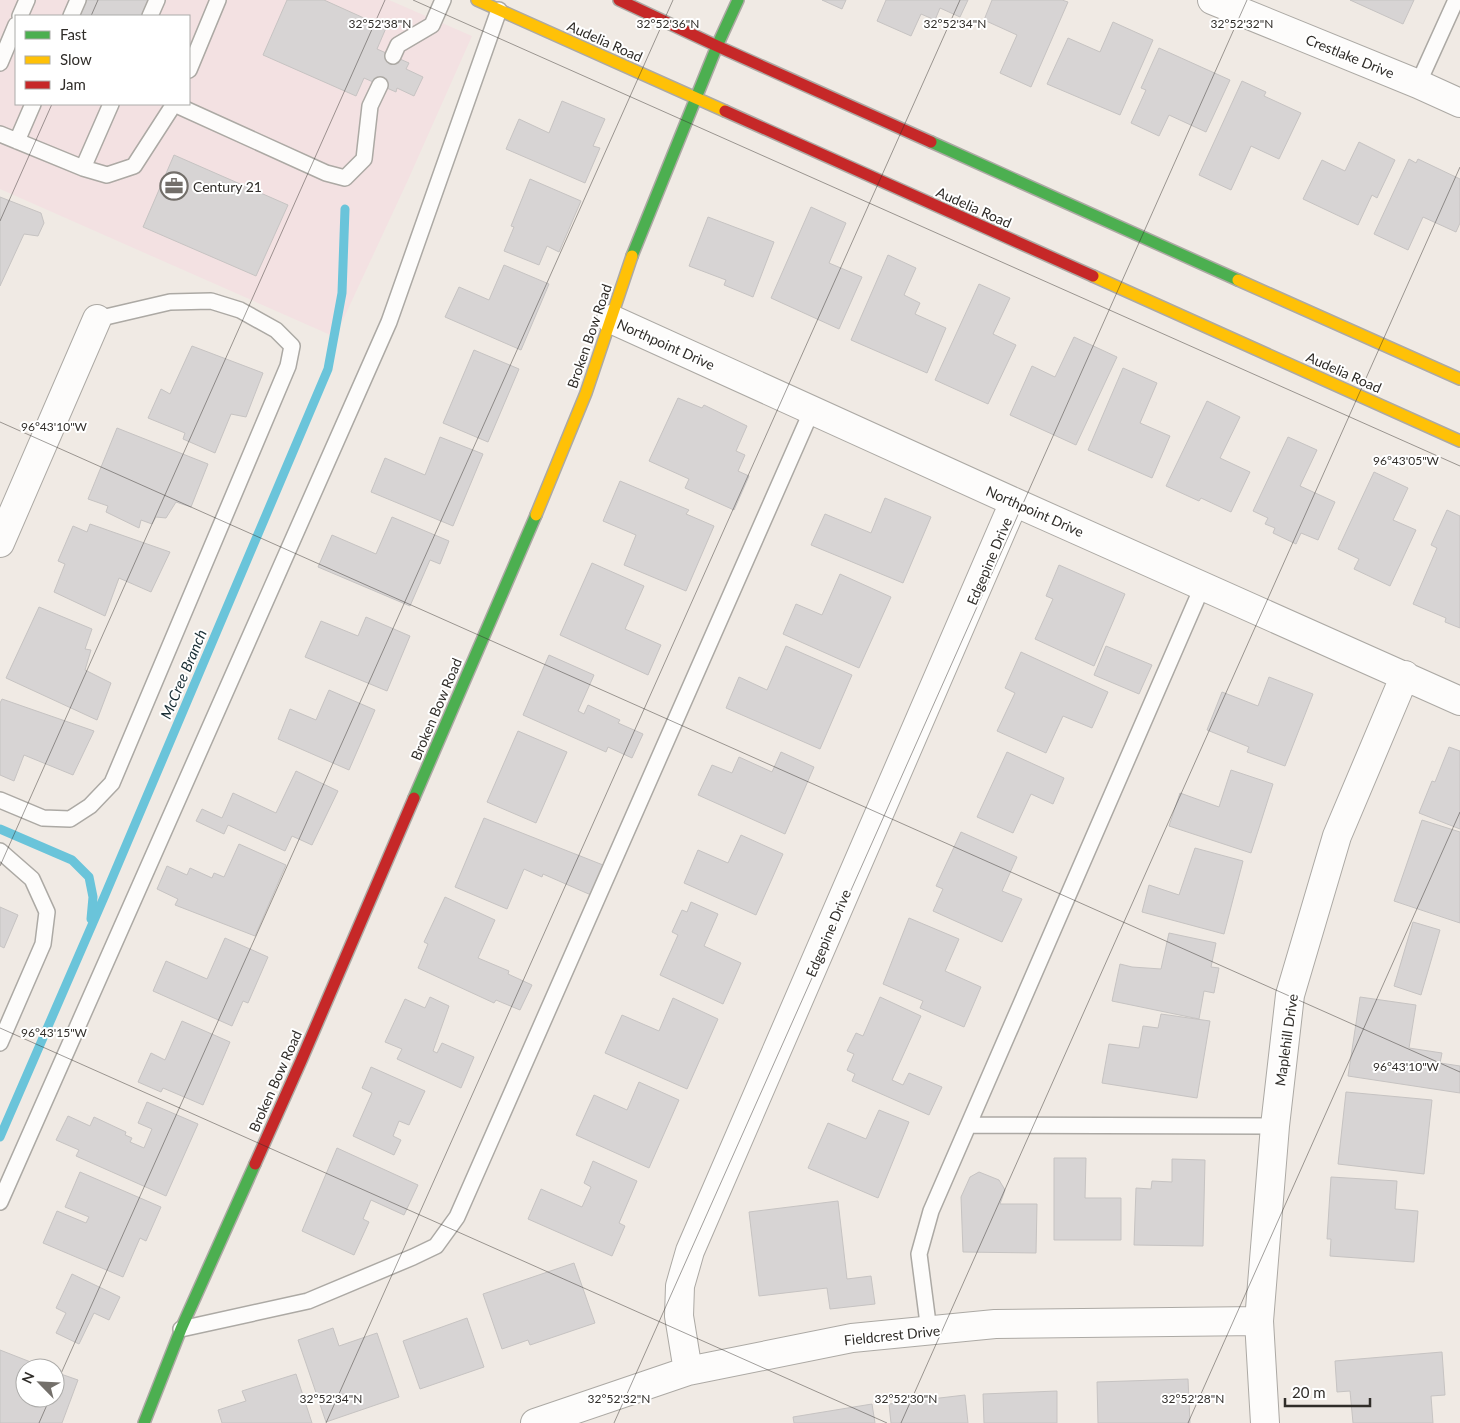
<svg xmlns="http://www.w3.org/2000/svg" width="1460" height="1423" viewBox="0 0 1460 1423" font-family="Lato,sans-serif">
  <style>
    .commercial { fill: #f3e1e2; fill-rule: evenodd }
    .lines { fill: none; stroke-linecap: round; stroke-linejoin: round }
    .stream { stroke: #6ac4da; stroke-width: 9 }
    .building { fill: #d7d4d4; stroke: #c6c3c2 }
    .lane-casing { stroke: #aca9a4; stroke-width: 18 }
    .street-casing { stroke: #aca9a4; stroke-width: 30 }
    .fast-casing { stroke: #aca9a4; stroke-width: 14 }
    .slow-casing { stroke: #aca9a4; stroke-width: 14 }
    .jam-casing { stroke: #aca9a4; stroke-width: 14 }
    .lane { stroke: #fdfcfb; stroke-width: 15 }
    .street { stroke: #fdfcfb; stroke-width: 28 }
    .fast { stroke: #4caf50; stroke-width: 11 }
    .slow { stroke: #ffc107; stroke-width: 11 }
    .jam { stroke: #c62828; stroke-width: 11 }
    .ticks { fill: none; stroke: #302d29; stroke-width: 1; stroke-opacity: 0.45 }
    .labels { text-anchor: middle; dominant-baseline: central; stroke-width: 4; stroke-linejoin: round; paint-order: stroke }
    .street-label { font-size: 14px; fill: #302d29; stroke: #fff }
    .poi-label { font-size: 14px; fill: #302d29; stroke: #fff; text-anchor: start }
    .water-label { font-size: 15px; font-style: italic; fill: #192e35; stroke: #fff }
    .ticks-label { font-size: 12px; text-anchor: middle; fill: #302d29; stroke: #fff; stroke-width: 4; stroke-linejoin: round; paint-order: stroke }
  </style>
  <rect width="100%" height="100%" fill="#f0eae4"/>
  <path class="commercial" d="M0 0H389L472 36 408 180 335 337 0 189ZM16 16H189V104H16Z"/>
  <g class="lines">
    <path class="stream" d="M0 829 72 860 89 877 93 897 91 919
      M0 1137 105 895 328 369 342 293 345 209"/>
  </g>
  <path class="building" d="M78 0H152L145 16H82L73 12Z
    M287 0H324L386 28 377 49 409 63 406 69 423 77 414 96 397 88 396 92 364 78 356 96 263 55Z
    M822 0H846L842 9Z
    M886 0H968L960 17 940 8 935 20 921 14 911 36 877 21Z
    M992 0H1062L1068 2 1031 87 1000 73 1017 35 984 20Z
    M1350 0H1414L1403 24Z
    M1113 22 1153 40 1120 115 1047 84 1068 38 1100 52Z
    M1159 48 1230 80 1206 132 1169 115 1159 136 1131 123 1146 90 1141 88Z
    M1242 81 1266 92 1264 96 1301 113 1279 159 1251 146 1231 190 1199 175Z
    M562 101 605 119 593 146 600 148 585 183 506 149 519 119 549 133Z
    M1359 142 1395 160 1377 198 1372 195 1358 225 1303 199 1322 160 1345 171Z
    M174 155 288 205 256 276 143 227Z
    M1409 159 1416 163 1418 159 1460 179V223L1456 232 1423 217 1408 250 1374 234Z
    M530 179 581 201 559 252 547 246 539 265 504 251 514 227 511 226Z
    M0 197 41 213 44 223 38 236 24 234 0 286Z
    M811 207 846 223 829 263 862 277 839 329 771 298Z
    M708 217 774 242 753 297 724 285 726 280 689 266Z
    M888 255 916 268 904 295 920 303 915 314 946 328 927 373 851 340Z
    M504 265 549 284 521 350 445 317 459 287 489 300Z
    M979 284 1010 298 993 334 1016 345 988 404 935 380Z
    M1074 337 1117 357 1076 445 1010 415 1032 366 1055 377Z
    M192 346 263 373 246 417 231 414 215 453 183 439 185 433 148 418 161 389 170 394Z
    M474 350 519 369 488 442 443 423Z
    M1123 368 1157 383 1140 423 1170 436 1152 478 1088 450Z
    M678 398 702 408 704 405 747 426 736 451 745 455 738 471 749 476 734 510 685 488 689 479 649 461Z
    M1207 401 1240 417 1220 458 1250 472 1231 512 1201 498 1199 501 1166 486Z
    M117 428 208 464 191 507 176 502 166 518 156 517 152 524 141 520 139 528 106 512 108 506 88 499Z
    M440 437 483 454 453 526 371 492 385 458 425 475Z
    M1288 437 1317 450 1300 486 1335 502 1318 540 1301 533 1296 544 1273 533 1275 528 1265 524 1268 518 1253 511Z
    M1374 472 1408 488 1393 520 1416 530 1390 586 1354 569 1359 559 1338 549Z
    M620 481 689 510 686 514 714 526 686 591 624 565 636 535 603 521Z
    M885 498 931 517 903 583 811 545 825 514 871 533Z
    M1447 510 1460 516V628L1445 622 1446 618 1413 604 1437 548 1431 545Z
    M392 517 449 541 440 564 430 560 410 606 318 567 332 535 376 554Z
    M90 524 170 552 151 592 119 578 105 616 54 592 65 564 58 561 73 526 87 532Z
    M592 563 644 586 625 629 661 645 648 675 560 635Z
    M1059 565 1125 594 1094 666 1035 639 1053 599 1046 596Z
    M840 574 891 597 859 668 783 634 796 604 822 615Z
    M39 607 92 629 85 649 91 650 85 670 111 683 97 720 6 678Z
    M366 617 410 636 387 691 305 657 321 621 358 636Z
    M786 646 852 675 820 749 726 708 739 677 767 690Z
    M1106 646 1152 665 1139 694 1094 675Z
    M1021 652 1108 692 1092 728 1063 716 1046 753 997 731 1015 693 1005 688Z
    M549 655 594 675 578 711 584 714 588 705 620 720 618 723 643 734 632 758 608 747 606 752 523 715Z
    M1269 677 1313 694 1285 766 1247 752 1249 747 1207 730 1222 692 1258 706Z
    M329 690 375 710 349 770 278 739 290 709 316 720Z
    M2 699 94 731 73 775 24 755 14 781 0 775V703Z
    M518 731 567 752 536 823 487 802Z
    M1449 747 1460 751V829L1419 813 1432 781 1435 782Z
    M781 752 814 767 785 834 698 795 712 765 732 773 739 757 772 772Z
    M1007 752 1064 778 1053 804 1031 794 1013 833 977 817Z
    M1231 770 1273 784 1251 853 1169 826 1180 793 1219 807Z
    M296 771 338 791 312 845 292 836 285 851 228 825 224 834 196 821 202 809 222 818 233 793 276 813Z
    M484 818 603 865 591 895 543 874 542 877 524 869 507 909 455 887Z
    M1422 820 1460 832V923L1394 901Z
    M961 832 1017 857 1002 891 1022 899 1002 942 933 911 943 889 936 886Z
    M741 835 783 854 756 915 684 883 698 850 728 863Z
    M239 844 286 865 255 936 175 905 178 899 157 889 167 866 187 875 190 868 212 878 214 873 224 877Z
    M1195 848 1243 861 1224 934 1142 912 1149 885 1179 895Z
    M445 897 495 920 478 958 509 971 508 974 532 985 520 1010 496 1000 494 1003 418 968 428 944 424 942Z
    M691 902 718 914 704 946 741 963 723 1004 660 975 678 935 672 932 682 910 687 912Z
    M0 907 18 915 4 948 0 946Z
    M909 918 959 939 945 971 981 987 964 1027 920 1008 923 1001 883 984Z
    M1413 922 1440 930 1421 995 1394 986Z
    M1169 933 1216 943 1211 967 1219 968 1214 993 1204 991 1199 1019 1112 1001 1120 964 1132 967 1161 969Z
    M225 938 268 957 248 1003 243 1001 232 1026 153 991 166 961 207 979Z
    M430 997 449 1006 433 1051 437 1053 442 1043 474 1057 461 1088 397 1059 402 1049 385 1042 405 999 425 1008Z
    M880 997 921 1016 892 1080 903 1085 909 1073 942 1087 929 1115 852 1081 855 1074 847 1070 854 1054 847 1051 856 1033 863 1036Z
    M1360 997 1416 1005 1409 1048 1442 1053 1440 1063 1460 1066V1093L1348 1076Z
    M673 998 718 1019 687 1089 605 1053 622 1015 659 1031Z
    M1161 1014 1210 1021 1197 1098 1102 1083 1109 1044 1139 1048 1143 1026 1158 1028Z
    M182 1021 230 1042 203 1105 163 1088 161 1092 138 1082 151 1053 165 1060Z
    M371 1067 425 1091 409 1125 399 1121 393 1136 401 1140 394 1155 353 1136 372 1093 362 1088Z
    M639 1082 679 1100 649 1168 576 1135 594 1095 627 1110Z
    M1346 1092 1432 1100 1424 1174 1338 1164Z
    M147 1102 198 1124 166 1196 76 1156 79 1150 56 1140 68 1116 90 1126 94 1117 126 1132 125 1135 132 1138 130 1142 144 1148 152 1129 138 1123Z
    M879 1110 909 1122 878 1198 808 1168 828 1123 866 1139Z
    M337 1148 418 1185 404 1215 371 1200 363 1219 369 1222 354 1255 302 1231Z
    M1054 1158H1086L1085 1198H1121V1240H1054Z
    M1172 1159 1205 1160 1203 1246 1134 1245 1136 1188 1151 1189 1152 1181 1172 1182Z
    M593 1161 637 1181 619 1223 625 1226 612 1256 528 1219 541 1189 582 1207 591 1187 584 1183Z
    M80 1172 161 1207 146 1241 140 1238 123 1277 43 1243 57 1211 86 1223 89 1217 65 1207Z
    M979 1172 999 1180 1005 1190 1000 1204H1037L1036 1253 963 1252 961 1197 970 1177Z
    M1331 1177 1397 1181 1395 1209 1418 1211 1414 1262 1330 1256 1331 1239H1327Z
    M838 1201 847 1279 871 1276 875 1304 830 1309 827 1288 759 1296 749 1212Z
    M574 1263 595 1323 530 1345 528 1340 502 1349 483 1294Z
    M72 1274 120 1297 109 1320 94 1313 79 1344 56 1333 66 1313 56 1308Z
    M467 1318 484 1367 420 1389 403 1341Z
    M333 1328 339 1346 377 1333 399 1397 326 1422 298 1340Z
    M0 1350 46 1368H25V1398H55V1372L78 1380 62 1423H0Z
    M1442 1352 1445 1395 1431 1396 1433 1423H1353L1350 1391 1337 1392 1335 1361Z
    M296 1374 312 1423H222L218 1410 246 1401 242 1391Z
    M1188 1379 1190 1423H1098L1097 1382Z
    M1057 1391V1423H984L983 1394Z
    M965 1395 968 1423H891L889 1404Z
    M872 1404 875 1423H794L793 1417Z"/>
  <g class="lines">
    <g class="lane-casing">
      <path id="lane" d="M20 16 27 0
        M71 16 78 0
        M150 16 157 0
        M393 56 398 45 432 25 443 0
        M0 63 16 25
        M189 70 218 0
        M1418 84 1456 0
        M174 104 326 173 345 178 364 159 370 106 380 85
        M0 134 83 168 107 175 134 166 174 104
        M17 141 33 104
        M83 168 111 104
        M0 800 43 818 70 819 90 806 112 783 288 366 292 346 276 330 240 310 211 301 170 302 97 319
        M0 851 32 879 47 912 43 944 0 1043
        M969 1125 1275 1126
        M0 1202 389 322 499 10
        M181 1329 308 1301 413 1257 436 1246 457 1217 812 410
        M929 1331 919 1254 931 1211 1203 585"/>
    </g>
    <g class="street-casing">
      <path id="street" d="M1212 0 1418 84 1460 103
        M611 319 1014 502 1460 701
        M0 543 97 319
        M688 1371 679 1316 680 1286 690 1251 1014 502
        M535 1423 688 1371 852 1338 995 1324 1259 1321
        M1265 1423 1259 1321 1275 1126 1290 995 1337 836 1405 675"/>
    </g>
    <g class="fast-casing">
      <path id="fast" d="M931 142 1238 280
        M632 256 717 46 738 0
        M414 798 536 515
        M144 1423 181 1329 255 1164"/>
    </g>
    <g class="slow-casing">
      <path id="slow" d="M477 0 725 111
        M1093 276 1460 441
        M1238 280 1460 379
        M536 515 586 393 632 256"/>
    </g>
    <g class="jam-casing">
      <path id="jam" d="M619 0 717 46 931 142
        M725 111 1093 276
        M255 1164 301 1061 414 798"/>
    </g>
    <use href="#lane" class="lane"/>
    <use href="#street" class="street"/>
    <use href="#fast" class="fast"/>
    <use href="#slow" class="slow"/>
    <use href="#jam" class="jam"/>
  </g>
  <path class="ticks" d="M413 0 1460 466M91 16 98 0M0 221 52 104M0 422 1460 1072M0 866 385 0M0 1028 887 1423M55 1387 673 0M39 1423 50 1398M326 1423 960 0M614 1423 1247 0M901 1423 1460 167M1188 1423 1460 812"/>
  <defs>
    <g id="office-ring" transform="scale(1.4375)"><circle r="9.5" fill="#fff" stroke="#736f6a" stroke-width="1.5"/><path d="M-6-3h4V-5.5h4V-3h4V5H-6ZM-1-4.5V-3h2v-1.5ZM-6 0V1H6V0Z" fill="#736f6a"/></g>
  </defs>
  <g fill-rule="evenodd">
    <use href="#office-ring" x="174" y="186"/>
  </g>
  <g class="labels">
    <g class="street-label">
      <text transform="translate(605 41) rotate(24)">Audelia Road</text>
      <text transform="translate(1350 56) rotate(22)">Crestlake Drive</text>
      <text transform="translate(974 207) rotate(24)">Audelia Road</text>
      <text transform="translate(589 336) rotate(-71)">Broken Bow Road</text>
      <text transform="translate(666 344) rotate(24)">Northpoint Drive</text>
      <text transform="translate(1344 372) rotate(24)">Audelia Road</text>
      <text transform="translate(1035 511) rotate(24)">Northpoint Drive</text>
      <text transform="translate(989 561) rotate(-67)">Edgepine Drive</text>
      <text transform="translate(436 709) rotate(-67)">Broken Bow Road</text>
      <text transform="translate(828 933) rotate(-67)">Edgepine Drive</text>
      <text transform="translate(1286 1040) rotate(-82)">Maplehill Drive</text>
      <text transform="translate(275 1081) rotate(-66)">Broken Bow Road</text>
      <text transform="translate(892 1335) rotate(-6)">Fieldcrest Drive</text>
    </g>
    <g class="poi-label">
      <text x="193" y="186">Century 21</text>
    </g>
    <g class="water-label">
      <text transform="translate(183 674) rotate(-67)">McCree Branch</text>
    </g>
  </g>
  <g class="ticks-label">
    <text x="380" y="28">32°52'38"N</text>
    <text x="668" y="28">32°52'36"N</text>
    <text x="955" y="28">32°52'34"N</text>
    <text x="1242" y="28">32°52'32"N</text>
    <text x="54" y="431">96°43'10"W</text>
    <text x="1406" y="465">96°43'05"W</text>
    <text x="54" y="1037">96°43'15"W</text>
    <text x="1406" y="1071">96°43'10"W</text>
    <text x="331" y="1403">32°52'34"N</text>
    <text x="619" y="1403">32°52'32"N</text>
    <text x="906" y="1403">32°52'30"N</text>
    <text x="1193" y="1403">32°52'28"N</text>
  </g>
  <rect x="15" y="15" width="175" height="90" fill="#ffffff" stroke="#acaba9"/>
  <rect x="25" y="31" width="25" height="8" fill="#4caf50" stroke="#acaba9"/>
  <text x="60" y="40" font-size="15" fill="#302d29">Fast</text>
  <rect x="25" y="56" width="25" height="8" fill="#ffc107" stroke="#acaba9"/>
  <text x="60" y="65" font-size="15" fill="#302d29">Slow</text>
  <rect x="25" y="81" width="25" height="8" fill="#c62828" stroke="#acaba9"/>
  <text x="60" y="90" font-size="15" fill="#302d29">Jam</text>
  <g transform="translate(40 1383) rotate(294)"><circle r="24" fill="#ffffff" stroke="#acaba9"/>
  <path d="M0-4L9 19L0 12L-9 19Z" fill="#736f6a"/>
  <text y="-8" font-size="14" font-weight="bold" text-anchor="middle" fill="#302d29">N</text>
  </g>
  <path d="M1285 1398v8h85v-8" fill="none" stroke="#302d29" stroke-width="2.5"/>
  <text x="1292" y="1398" font-size="15" fill="#302d29" stroke="#ffffff" stroke-width="4" paint-order="stroke">20 m</text>
</svg>
